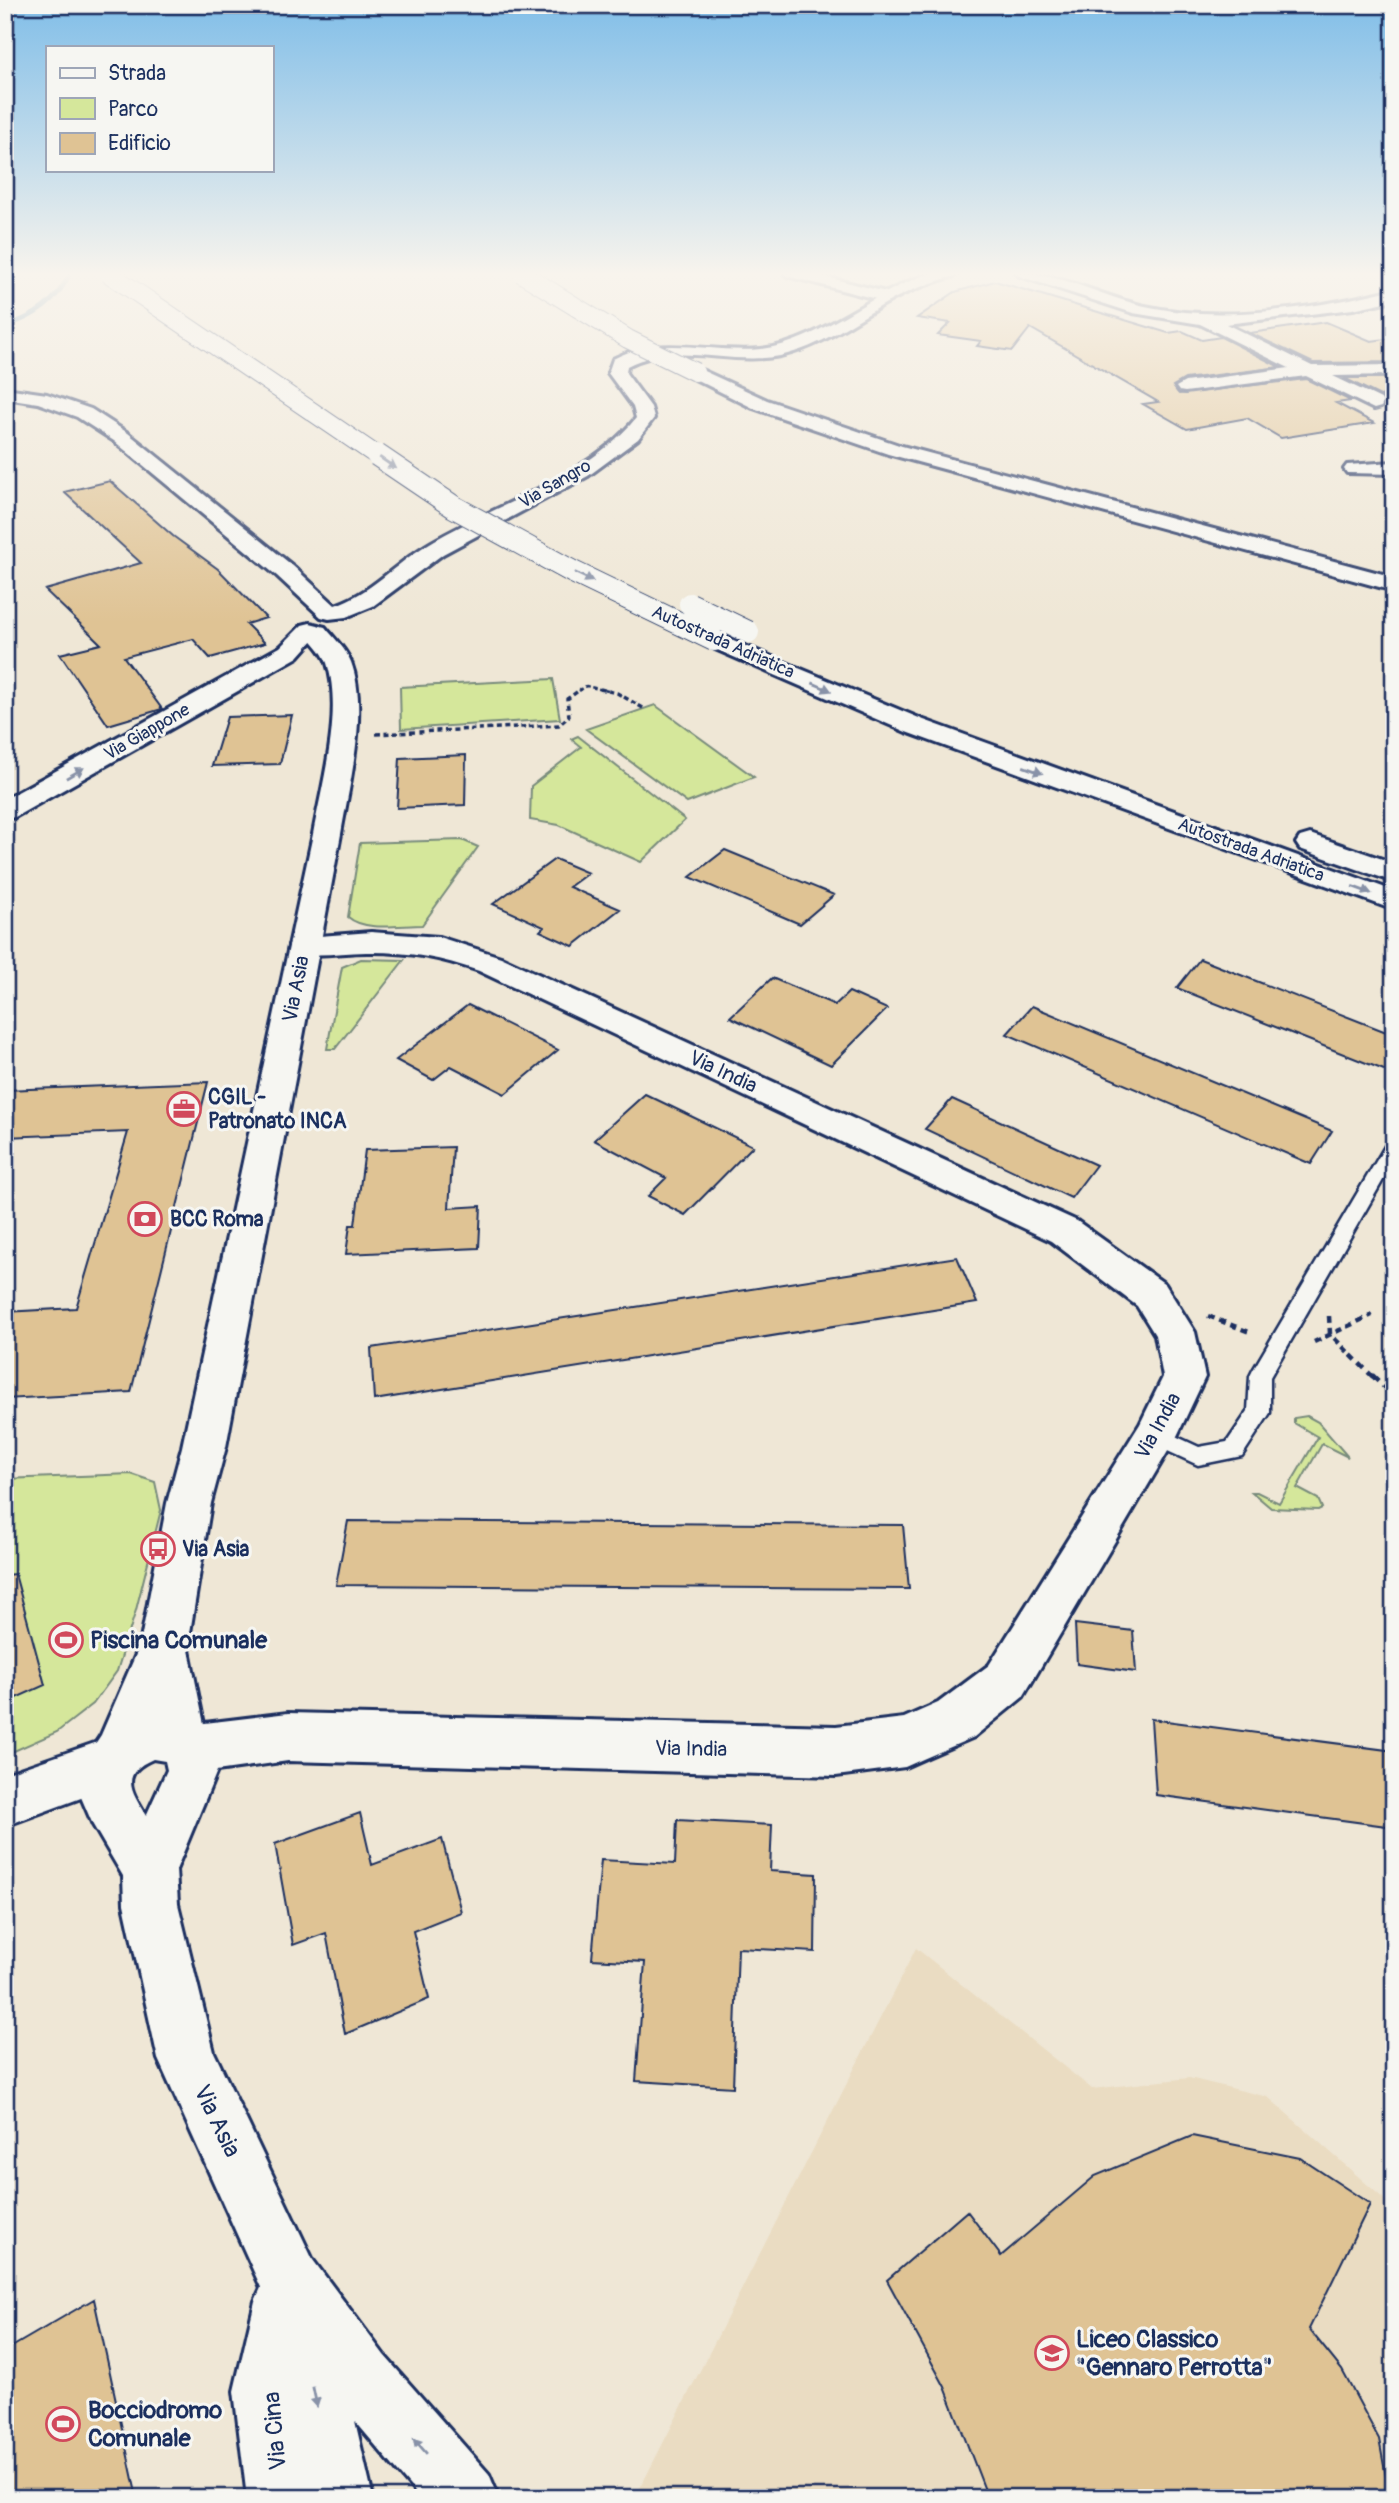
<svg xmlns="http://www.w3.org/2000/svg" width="1399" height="2503" viewBox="0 0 1399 2503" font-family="Pangolin,sans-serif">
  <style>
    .built { fill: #eadcc2 }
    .green { fill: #d5e79b; stroke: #788b7c; stroke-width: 2 }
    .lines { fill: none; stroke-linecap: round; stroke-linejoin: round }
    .stream { stroke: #5b8db0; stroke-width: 4.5 }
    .building { fill: #dfc394; stroke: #1b2f5e; stroke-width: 2 }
    .lane-casing { stroke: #1b2f5e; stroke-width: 5 }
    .street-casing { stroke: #1b2f5e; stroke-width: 6 }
    .secondary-casing { stroke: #1b2f5e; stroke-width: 6 }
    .highway-casing { stroke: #1b2f5e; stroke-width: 6 }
    .path-far3 { stroke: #1b2f5e; stroke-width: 2.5; stroke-dasharray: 4.5 2.5; stroke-linecap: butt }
    .path-far2 { stroke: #1b2f5e; stroke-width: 3.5; stroke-dasharray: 5 3.5; stroke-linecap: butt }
    .path-far1 { stroke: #1b2f5e; stroke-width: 4.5; stroke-dasharray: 7 5; stroke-linecap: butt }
    .path { stroke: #1b2f5e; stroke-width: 5; stroke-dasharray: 9 6; stroke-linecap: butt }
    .lane { fill: #f6f6f2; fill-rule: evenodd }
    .street { fill: #f6f6f2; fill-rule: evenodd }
    .secondary { fill: #f6f6f2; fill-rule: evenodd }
    .highway { fill: #f6f6f2; fill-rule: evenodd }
    .highway-bridge-far1-casing { stroke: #1b2f5e; stroke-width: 20; stroke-linecap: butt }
    .highway-bridge-casing { stroke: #1b2f5e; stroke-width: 24; stroke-linecap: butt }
    .highway-bridge-far1 { stroke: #f6f6f2; stroke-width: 18 }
    .highway-bridge { stroke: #f6f6f2; stroke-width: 22 }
    .oneway { fill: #8892a8 }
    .labels { text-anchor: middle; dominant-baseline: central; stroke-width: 6; stroke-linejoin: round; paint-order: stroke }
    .far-street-label { font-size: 18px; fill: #1b2f5e; stroke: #f6f6f2 }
    .street-label { font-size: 21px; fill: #1b2f5e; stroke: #f6f6f2 }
    .poi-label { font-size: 21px; font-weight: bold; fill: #1b2f5e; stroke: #f6f6f2; text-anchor: start }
    .near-poi-label { font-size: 24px; font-weight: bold; fill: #1b2f5e; stroke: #f6f6f2; text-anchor: start }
    .near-street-label { font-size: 24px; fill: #1b2f5e; stroke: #f6f6f2 }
  </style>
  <rect width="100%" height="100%" fill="#efe7d6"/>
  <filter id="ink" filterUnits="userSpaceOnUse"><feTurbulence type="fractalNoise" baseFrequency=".0143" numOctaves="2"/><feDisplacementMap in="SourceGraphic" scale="14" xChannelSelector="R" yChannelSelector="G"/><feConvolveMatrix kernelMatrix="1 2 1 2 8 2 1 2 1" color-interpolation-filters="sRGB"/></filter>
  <g filter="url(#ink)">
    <path class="built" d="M916 1948 1092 2089 1189 2078 1268 2097 1394 2208V2498H635Z"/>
    <path class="green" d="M553 679 560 719 401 729 400 687Z
      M655 705 754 777 687 803 586 729Z
      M578 736 685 820 641 862 559 825 530 820 531 786 581 747 571 739Z
      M462 840 478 847 422 925C400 925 365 932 348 917L360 843Z
      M361 959 404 960 335 1049H327L342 967Z
      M1307 1416 1318 1422 1348 1457 1322 1444 1297 1488 1318 1499 1322 1508 1318 1510 1271 1508 1252 1492H1257L1279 1503 1318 1437 1294 1423V1418Z
      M131 1474 155 1482 161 1510 136 1610 117 1671 93 1704 57 1732 5 1755V1479Z"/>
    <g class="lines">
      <path class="stream" d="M5 326C35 317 57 302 70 273"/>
    </g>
    <path class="building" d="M995 281 1168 333 1182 331 1202 340 1221 337 1280 367 1185 379 1173 386 1179 394 1306 379 1351 401 1336 403 1374 423 1281 438 1247 418 1187 429 1143 404 1158 402 1030 328 1012 351 977 346 981 341 938 335 950 323 917 318 955 292Z
      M1326 322 1371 341 1394 338V362L1313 363 1250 333Z
      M1344 378H1394V393L1380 396Z
      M110 481 173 536 218 569 266 618 246 624 265 643 210 658 193 639 124 657 162 709 108 725 60 654 101 644 45 590 141 563 64 492Z
      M292 715 280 764 212 766 227 717Z
      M466 755 465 805 397 808 400 758Z
      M725 850 834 895 800 924 690 877Z
      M555 859 588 873 569 887 620 909 573 946 540 931 544 927 493 904Z
      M1200 959 1394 1035V1074L1177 988Z
      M772 978 835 1005 849 992 887 1009 831 1065 730 1017Z
      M468 1005 558 1050 505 1094 451 1066 433 1080 396 1060Z
      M1032 1006 1332 1131 1311 1164 1007 1034Z
      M208 1082 131 1392 5 1399V1312L76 1308 128 1132 5 1137V1090Z
      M645 1094 753 1146 685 1215 648 1196 666 1178 594 1140Z
      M952 1099 1096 1165 1071 1198 925 1129Z
      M453 1147 449 1208 481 1206 479 1248 346 1254 350 1225H355L365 1150Z
      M957 1257 977 1303 374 1400 371 1348Z
      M348 1521 903 1525 909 1589 336 1585Z
      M15 1574 45 1685 5 1703V1575Z
      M1075 1624 1133 1631 1136 1672 1077 1664Z
      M1151 1719 1394 1751V1827L1156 1795Z
      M360 1813 372 1865 442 1839 461 1912 413 1931 429 1999 345 2034 326 1933 293 1945 275 1844Z
      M677 1820 772 1825 770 1871 816 1874 815 1952 738 1948 733 2087 636 2081 645 1962 592 1959 601 1860 675 1864Z
      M1192 2136 1300 2158 1370 2204 1309 2329 1342 2370 1379 2439 1390 2498H988L945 2387 887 2280 967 2211 1001 2256 1095 2176Z
      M94 2299 137 2498H5V2351Z"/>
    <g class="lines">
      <g class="lane-casing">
        <path id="lane" d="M1394 1139V1161L1270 1377V1413L1242 1456 1198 1465 1148 1442 1145 1436 1148 1430 1156 1427 1199 1447 1227 1442 1248 1411 1250 1376 1253 1370 1388 1141Z"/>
      </g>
      <g class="street-casing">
        <path id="street" d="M784 273H810L894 294 896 297 888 302 787 276Z
          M1016 273C1060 272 1102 297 1145 306 1222 323 1318 308 1394 289V300L1353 309 1226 324 1312 366 1394 365V375L1333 376 1381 399 1383 403 1381 407 1374 409 1306 376 1185 392 1179 391 1176 387 1185 382 1289 368 1200 324 1133 313 1019 276Z
          M1394 462V474L1347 473 1344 469 1347 465Z
          M310 623 318 625 322 630 298 657 15 817 5 819V799L280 647 302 625Z
          M371 932 439 937 501 957 1077 1221 1165 1284 1195 1332 1205 1377 1177 1436 1023 1697 974 1737 923 1759 905 1767 836 1776 288 1761 188 1775 170 1768 163 1750 170 1732 188 1725 288 1713 836 1726 904 1718 938 1703 989 1665 1140 1424 1163 1377 1155 1335 1137 1306 1051 1241 479 971C441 958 411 952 371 952 346 951 319 958 294 952L289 945 294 938Z
          M112 1737 130 1744 137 1762 130 1780 5 1826V1774Z
          M287 2269 309 2279 319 2301 300 2391 315 2498H247L234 2391 255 2301 265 2279Z"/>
      </g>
      <g class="secondary-casing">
        <path id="secondary" d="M932 273H957L954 276C932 282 910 290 890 301 854 321 821 347 780 356 731 366 673 341 627 366L626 373 651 407 654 418 638 439 588 476 443 554 373 606 346 617 329 619 321 617 277 576 114 441 77 417 38 403 5 398V388L47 394 91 409 128 433 293 566 335 605C370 594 394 565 425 546 491 505 586 480 636 418L633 407 608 373 613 359C661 334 710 354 761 349 819 343 873 290 932 273Z
          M317 625 325 627C334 638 346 649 351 662 369 710 349 785 341 834L226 1447 211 1503 188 1645 206 1734 216 1756 217 1771 176 1870 178 1904 214 2052 313 2260 384 2355 489 2474 499 2498H420L355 2421 373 2498H305L263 2292 158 2059 124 1904 123 1876 93 1825 78 1790 82 1771 89 1753 101 1735 140 1645 167 1503 182 1447 313 834C322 784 343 712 327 663 323 651 312 642 305 632L309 627ZM153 1759 165 1761 167 1770 146 1816C132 1792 118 1774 153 1759Z"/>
      </g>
      <g class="highway-casing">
        <path id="highway" d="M695 367 767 400 902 446 1394 577V591L888 454 753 408 689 376 686 372 689 368Z
          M714 633 924 720 1394 891V910L906 732 706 645 702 640 706 635Z
          M1310 834 1394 863V882L1300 849 1296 843 1300 837Z"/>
      </g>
      <path class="path-far3" d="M579 691 586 686 608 691"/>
      <path class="path-far2" d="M600 689 617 693 645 709
        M376 734 559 725 569 716 567 699 581 689"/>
      <path class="path-far1" d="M1208 1316 1252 1333
        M1329 1316 1330 1334 1373 1377
        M1314 1342 1372 1315"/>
      <path class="path" d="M1372 1375 1394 1397"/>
      <use href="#lane" class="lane"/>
      <use href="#street" class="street"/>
      <use href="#secondary" class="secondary"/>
      <use href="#highway" class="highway"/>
      <g class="highway-bridge-far1-casing">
        <path id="highway-bridge-far1" d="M108 273 379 457
          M521 273 628 339 695 372"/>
      </g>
      <g class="highway-bridge-casing">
        <path id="highway-bridge" d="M377 455 454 507 573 572 714 640
          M690 604 748 632"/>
      </g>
      <use href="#highway-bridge-far1" class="highway-bridge-far1"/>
      <use href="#highway-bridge" class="highway-bridge"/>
    </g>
    <defs><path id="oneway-solid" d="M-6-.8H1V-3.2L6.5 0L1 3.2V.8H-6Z" transform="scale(1.75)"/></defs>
    <g class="oneway">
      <use href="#oneway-solid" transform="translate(388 463) rotate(34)"/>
      <use href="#oneway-solid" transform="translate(584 577) rotate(26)"/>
      <use href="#oneway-solid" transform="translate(822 687) rotate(23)"/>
      <use href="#oneway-solid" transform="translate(1033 770) rotate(20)"/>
      <use href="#oneway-solid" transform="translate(75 773) rotate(-30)"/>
      <use href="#oneway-solid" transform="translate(1362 890) rotate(20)"/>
      <use href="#oneway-solid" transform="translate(315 2397) rotate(78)"/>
      <use href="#oneway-solid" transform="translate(420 2446) rotate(-131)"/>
    </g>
  </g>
  <linearGradient id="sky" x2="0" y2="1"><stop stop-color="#81bee8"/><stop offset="0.44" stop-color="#f8f4ed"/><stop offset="1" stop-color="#f8f4ed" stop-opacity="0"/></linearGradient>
  <rect width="1399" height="623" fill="url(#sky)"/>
  <defs>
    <g id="office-ring" transform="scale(1.75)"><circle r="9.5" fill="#f6f6f2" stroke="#d1495b" stroke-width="1.5"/><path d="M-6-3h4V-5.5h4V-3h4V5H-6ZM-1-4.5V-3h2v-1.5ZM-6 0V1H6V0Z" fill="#d1495b"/></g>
    <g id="bank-ring" transform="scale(1.75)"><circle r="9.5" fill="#f6f6f2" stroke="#d1495b" stroke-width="1.5"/><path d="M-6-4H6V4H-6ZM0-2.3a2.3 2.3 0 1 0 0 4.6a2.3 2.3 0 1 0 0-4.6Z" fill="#d1495b"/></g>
    <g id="bus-ring" transform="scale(1.75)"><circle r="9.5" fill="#f6f6f2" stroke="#d1495b" stroke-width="1.5"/><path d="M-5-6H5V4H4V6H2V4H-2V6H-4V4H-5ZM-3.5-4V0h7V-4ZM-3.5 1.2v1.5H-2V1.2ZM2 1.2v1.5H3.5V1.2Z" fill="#d1495b"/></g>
    <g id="stadium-ring" transform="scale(1.75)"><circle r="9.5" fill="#f6f6f2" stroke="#d1495b" stroke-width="1.5"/><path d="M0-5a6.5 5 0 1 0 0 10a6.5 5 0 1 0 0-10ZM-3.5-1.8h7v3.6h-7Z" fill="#d1495b"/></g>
    <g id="university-ring" transform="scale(1.75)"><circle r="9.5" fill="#f6f6f2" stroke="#d1495b" stroke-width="1.5"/><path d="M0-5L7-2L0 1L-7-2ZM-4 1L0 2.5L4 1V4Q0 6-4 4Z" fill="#d1495b"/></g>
  </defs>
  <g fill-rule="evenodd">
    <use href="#office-ring" x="184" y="1109"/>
    <use href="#bank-ring" x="145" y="1219"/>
    <use href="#bus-ring" x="158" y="1549"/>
    <use href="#stadium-ring" x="66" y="1640"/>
    <use href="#university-ring" x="1052" y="2353"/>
    <use href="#stadium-ring" x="63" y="2424"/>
  </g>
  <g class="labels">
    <g class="far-street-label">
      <text transform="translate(555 484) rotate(-30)">Via Sangro</text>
      <text transform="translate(723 642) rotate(24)">Autostrada Adriatica</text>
      <text transform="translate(147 732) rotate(-30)">Via Giappone</text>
      <text transform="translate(1251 850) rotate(20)">Autostrada Adriatica</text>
    </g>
    <g class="street-label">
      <text transform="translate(296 989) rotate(-79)">Via Asia</text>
      <text transform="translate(723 1072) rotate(25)">Via India</text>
      <text transform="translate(1158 1426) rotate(-61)">Via India</text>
      <text transform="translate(691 1749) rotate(1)">Via India</text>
    </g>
    <g class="poi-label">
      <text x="208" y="1097">CGIL -<tspan x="208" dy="24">Patronato INCA</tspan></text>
      <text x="170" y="1219">BCC Roma</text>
      <text x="182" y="1549">Via Asia</text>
    </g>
    <g class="near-poi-label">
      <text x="90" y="1640">Piscina Comunale</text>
      <text x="1076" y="2339">Liceo Classico<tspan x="1076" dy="28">"Gennaro Perrotta"</tspan></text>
      <text x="88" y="2410">Bocciodromo<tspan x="88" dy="28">Comunale</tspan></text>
    </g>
    <g class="near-street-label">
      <text transform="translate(217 2121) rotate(64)">Via Asia</text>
      <text transform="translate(275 2431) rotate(-95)">Via Cina</text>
    </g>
  </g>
  <rect width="1399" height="2503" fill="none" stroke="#f6f6f2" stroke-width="28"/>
  <rect x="14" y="14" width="1371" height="2475" fill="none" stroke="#1b2f5e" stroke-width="2.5" filter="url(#ink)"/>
  <rect x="46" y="46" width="228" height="126" fill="#f6f6f2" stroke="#9ea6b7" stroke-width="2"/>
  <rect x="60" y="68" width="35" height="10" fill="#f6f6f2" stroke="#9ea6b7" stroke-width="2"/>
  <text x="108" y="80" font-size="21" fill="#1b2f5e">Strada</text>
  <rect x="60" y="98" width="35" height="21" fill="#d5e79b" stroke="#9ea6b7" stroke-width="2"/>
  <text x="108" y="116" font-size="21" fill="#1b2f5e">Parco</text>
  <rect x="60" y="133" width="35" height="21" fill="#dfc394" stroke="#9ea6b7" stroke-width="2"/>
  <text x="108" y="150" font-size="21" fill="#1b2f5e">Edificio</text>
</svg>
